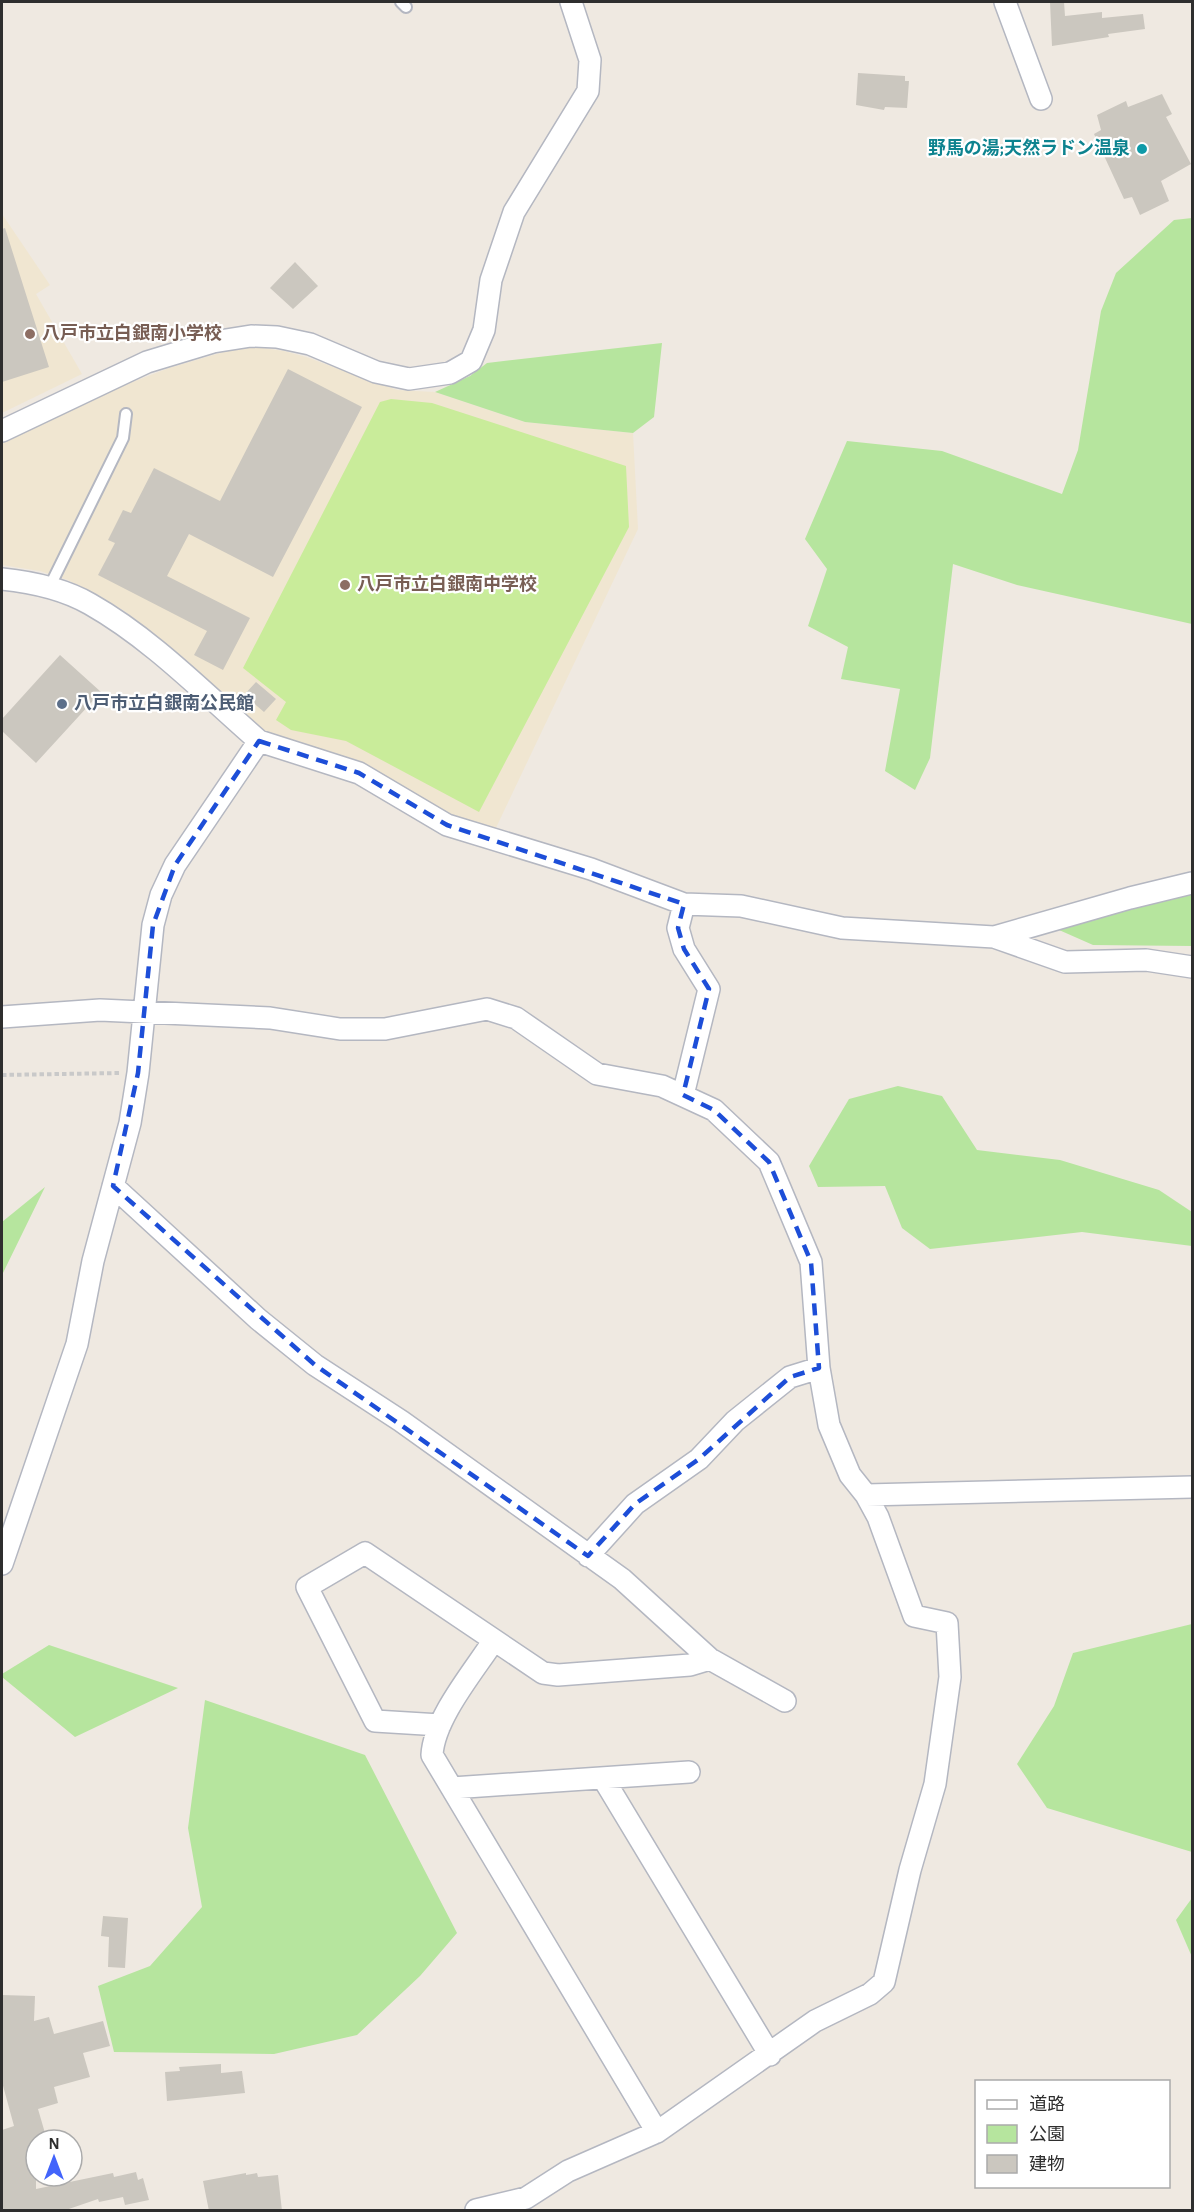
<svg xmlns="http://www.w3.org/2000/svg" width="1194" height="2212" viewBox="0 0 1194 2212" font-family="'Alegreya Sans','Noto Sans JP',sans-serif">
  <style>
    .education { fill: #f0e6d1 }
    .green { fill: #b6e59e }
    .pitch { fill: #c9ec9a }
    .building { fill: #cbc7bf }
    .lines { fill: none; stroke-linecap: round; stroke-linejoin: round }
    .service-casing { stroke: #b4b7c1; stroke-width: 14 }
    .minor-casing { stroke: #b4b7c1; stroke-width: 24 }
    .path { stroke: #c9c9c9; stroke-width: 4; stroke-dasharray: 4.5 3; stroke-linecap: butt }
    .service { stroke: #fff; stroke-width: 10 }
    .minor { stroke: #fff; stroke-width: 21 }
    .marked { fill: none; stroke: #1d4ed8; stroke-width: 4.5; stroke-dasharray: 12 8; stroke-linejoin: round }
    .culture-dot { fill: #0f9aa8; stroke: #fff; stroke-width: 2 }
    .education-dot { fill: #8d6e63; stroke: #fff; stroke-width: 2 }
    .service-dot { fill: #5c6f8a; stroke: #fff; stroke-width: 2 }
    .labels { text-anchor: middle; dominant-baseline: central; stroke-width: 4.5; stroke-linejoin: round; paint-order: stroke }
    .culture-label { font-size: 18px; font-weight: bold; fill: #0d838f; stroke: #fff; text-anchor: end }
    .education-label { font-size: 18px; font-weight: bold; fill: #785e54; stroke: #fff; text-anchor: start }
    .service-label { font-size: 18px; font-weight: bold; fill: #4e5e75; stroke: #fff; text-anchor: start }
  </style>
  <rect width="100%" height="100%" fill="#efe9e1"/>
  <path class="education" d="M2 214 50 285 36 294 82 374 2 413Z
    M256 347 284 351 306 357 397 390 435 392 525 422 633 433 638 529 494 832 447 817 273 738 123 610 68 580 40 571 2 565V442L109 391 169 368 227 351Z"/>
  <path class="green" d="M1192 218V624L1017 585 953 564 930 758 915 790 885 771 900 689 841 679 848 647 808 626 827 569 805 539 847 441 942 451 1062 494 1078 450 1101 311 1116 273 1174 220Z
    M662 343 654 417 633 433 525 422 435 392 470 376 487 363Z
    M1192 891V946L1093 945 1050 926Z
    M898 1086 942 1096 977 1150 1060 1160 1159 1190 1192 1212V1246L1082 1232 930 1249 902 1228 885 1186 818 1187 809 1166 849 1099Z
    M45 1187 2 1275V1222Z
    M1192 1624V1852L1047 1808 1017 1764 1054 1706 1073 1653Z
    M49 1645 178 1688 75 1737 2 1677V1674Z
    M205 1700 365 1755 457 1933 420 1976 357 2035 274 2054 114 2052 98 1986 150 1966 202 1907 188 1828Z
    M1192 1898V1957L1176 1920Z"/>
  <path class="pitch" d="M391 399 432 403 626 466 629 527 479 812 346 741 291 730 276 720 286 702 243 668 380 402Z"/>
  <path class="building" d="M1050 2H1064L1065 16 1102 12V18L1143 14 1145 29 1108 34 1109 37 1052 46Z
    M858 73 905 76V81H909L907 108 885 107 884 110 856 105Z
    M1162 94 1172 114 1166 117 1191 164 1161 181 1169 201 1140 215 1132 197 1124 199 1094 134 1101 130 1097 115 1126 101 1128 107Z
    M5 228 49 367 2 382V229Z
    M295 262 318 286 293 309 270 288Z
    M288 369 362 407 273 577 189 534 167 576 250 618 223 670 194 655 207 631 98 575 115 543 108 540 123 510 131 513 154 468 220 501Z
    M60 655 101 692 36 763 2 731V719Z
    M256 682 276 699 264 712 244 695Z
    M103 1916 128 1918 125 1968 108 1967 109 1937 101 1936Z
    M2 1995 35 1996 34 2021 49 2017 54 2034 103 2021 110 2046 83 2053 90 2077 54 2087 58 2103 38 2109 47 2140H36V2189L113 2173 114 2177 136 2172 138 2180 143 2178 149 2200 125 2205 123 2197 99 2202 98 2199 63 2211H2V2130L14 2126 2 2082Z
    M221 2064V2073L242 2071 245 2093 167 2101 165 2072 180 2071 179 2067Z
    M246 2173V2175L257 2173 258 2177 278 2175 282 2211H209L203 2181Z"/>
  <g class="lines">
    <g class="service-casing">
      <path id="service" d="M401 2 406 7
        M49 588 123 438 126 414"/>
    </g>
    <g class="minor-casing">
      <path id="minor" d="M1005 2 1041 99
        M2 431 147 362 213 342 251 336 277 337 310 344 376 372 409 379 450 373 471 361 484 330 491 280 514 212 588 91 590 60 571 2
        M2 579C31 582 64 589 90 604 152 639 205 694 259 741L175 865 161 895 153 925 138 1073 130 1123 93 1261 77 1344 2 1564
        M259 741 359 773 447 825 591 869 684 904 741 906 842 928 994 937 1130 898 1192 883
        M994 937 1065 962 1146 960 1192 967
        M2 1017 100 1010 270 1018 340 1029H385L487 1009 516 1018 597 1074 662 1086 714 1110 769 1162 811 1262 819 1368 829 1425 850 1475 866 1495 878 1517 914 1616 947 1623 950 1677 935 1784 910 1870 884 1982 870 1994 815 2021 657 2132 568 2171 526 2198 476 2210
        M683 1095 709 989 684 949 678 928 684 904
        M113 1186 258 1319 315 1365 401 1421 622 1579 710 1659 785 1701
        M866 1495 1192 1487
        M588 1556 635 1504 699 1459 735 1421 790 1377 819 1368
        M494 1640C474 1671 434 1718 432 1755L657 2132
        M440 1725 375 1721 307 1587 365 1553 543 1673 558 1675 690 1665 710 1659
        M603 1778 770 2055
        M452 1788 689 1772"/>
    </g>
    <path class="path" d="M2 1075 121 1073"/>
    <use href="#service" class="service"/>
    <use href="#minor" class="minor"/>
  </g>
  <path class="marked" d="M259 741 359 773 447 825 684 904 678 928 684 949 709 989 683 1095 714 1110 769 1162 811 1262 819 1368 790 1377 699 1459 635 1504 588 1556 315 1365 113 1186 138 1073 153 925 175 865Z"/>
  <circle class="culture-dot" cx="1142" cy="149" r="6"/>
  <g class="education-dot">
    <circle cx="30" cy="334" r="6"/>
    <circle cx="345" cy="585" r="6"/>
  </g>
  <circle class="service-dot" cx="62" cy="704" r="6"/>
  <g class="labels">
    <g class="culture-label">
      <text x="1130" y="149">野馬の湯;天然ラドン温泉</text>
    </g>
    <g class="education-label">
      <text x="42" y="334">八戸市立白銀南小学校</text>
      <text x="357" y="585">八戸市立白銀南中学校</text>
    </g>
    <g class="service-label">
      <text x="74" y="704">八戸市立白銀南公民館</text>
    </g>
  </g>
  <rect width="1194" height="2212" fill="none" stroke="#2e2e2e" stroke-width="6"/>
  <rect x="975" y="2080" width="195" height="108" fill="#ffffff" stroke="#ababab" stroke-width="1.5"/>
  <rect x="987" y="2100" width="30" height="9" fill="#ffffff" stroke="#ababab" stroke-width="1.5"/>
  <text x="1029" y="2110" font-size="18" fill="#2e2e2e">道路</text>
  <rect x="987" y="2125" width="30" height="18" fill="#b6e59e" stroke="#ababab" stroke-width="1.5"/>
  <text x="1029" y="2140" font-size="18" fill="#2e2e2e">公園</text>
  <rect x="987" y="2155" width="30" height="18" fill="#cbc7bf" stroke="#ababab" stroke-width="1.5"/>
  <text x="1029" y="2170" font-size="18" fill="#2e2e2e">建物</text>
  <g transform="translate(54 2158)"><circle r="28" fill="#ffffff" stroke="#ababab" stroke-width="1.5"/>
  <path d="M0-4.5L10 22L0 15L-10 22Z" fill="#4264fb"/>
  <text y="-9" font-size="16" font-weight="bold" text-anchor="middle" fill="#2e2e2e">N</text>
  </g>
</svg>
